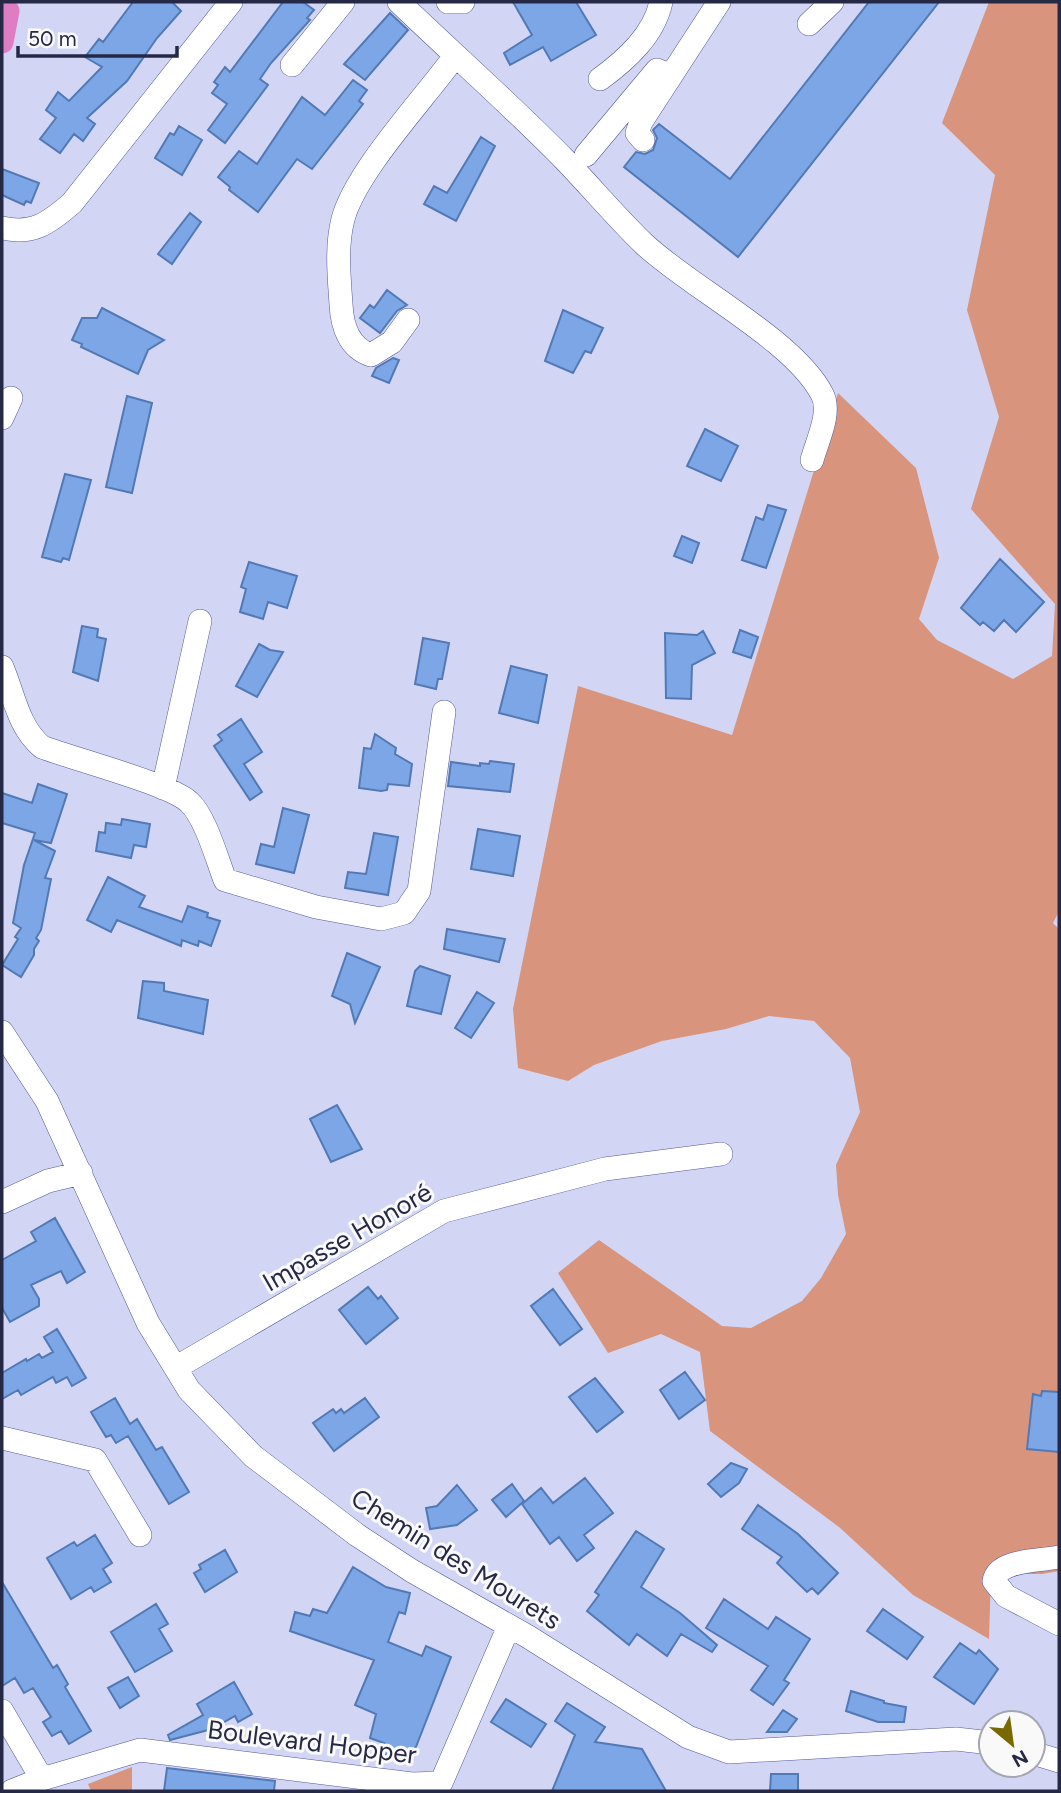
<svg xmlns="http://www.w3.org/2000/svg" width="1061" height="1793" viewBox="0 0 1061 1793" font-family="Figtree,sans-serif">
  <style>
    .green { fill: #d9947e }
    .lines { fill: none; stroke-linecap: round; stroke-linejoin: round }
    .canal { stroke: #df7dc3; stroke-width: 23 }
    .building { fill: #7da6e6; stroke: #5279b5; stroke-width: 2 }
    .minor-casing { stroke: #545899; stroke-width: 24 }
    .minor { stroke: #fff; stroke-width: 23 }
    .labels { text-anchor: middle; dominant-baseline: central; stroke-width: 6; stroke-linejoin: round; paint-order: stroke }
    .street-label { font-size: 26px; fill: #262945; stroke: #f9f9f9 }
  </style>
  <rect width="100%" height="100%" fill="#d2d6f4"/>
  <path class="green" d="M989 2H1059V911L1053 923 1059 929V1571L1042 1574H991L989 1639 913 1595 839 1527 710 1431 700 1352 661 1334 608 1353 558 1273 599 1240 722 1326 751 1328 802 1301 821 1278 846 1234 838 1195 836 1165 860 1112 850 1058 814 1021 769 1016 726 1029 662 1041 594 1065 568 1081 518 1068 513 1009 578 686 732 735 838 393 916 468 939 558 919 619 937 640 1013 679 1052 656 1055 604 971 509 999 417 967 310 995 175 942 123Z
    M132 1767V1791H91L88 1784Z"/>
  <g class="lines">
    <path class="canal" d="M2 42 8 11"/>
  </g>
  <path class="building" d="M133 2H172L181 11 157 38 127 81 87 118 95 124 83 141 74 134 60 153 40 139 56 118 46 110 58 92 69 101 102 67 85 57 99 39 103 42Z
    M283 2H303L314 10 307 18 310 20 271 63 260 79 268 85 225 143 208 130 227 104 212 93 218 85 214 82 225 67 230 72Z
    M513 2H576L596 35 551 61 543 47 510 65 504 53 532 35Z
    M869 2H939L738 257 624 167 636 152 645 154 653 150 657 138 653 130 659 124 730 179Z
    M390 13 408 30 365 80 344 64Z
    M353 80 367 90 359 101 363 104 312 169 297 159 258 212 229 190 230 187 218 177 239 151 257 164 302 97 325 115Z
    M179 126 202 140 182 175 155 158 170 133 174 135Z
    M481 137 495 146 456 221 424 204 434 186 447 193Z
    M2 169 39 183 31 203 26 201 24 205 2 195Z
    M190 213 201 222 172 264 158 254Z
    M387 290 407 305 397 311 380 333 360 318 370 305 374 308Z
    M102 308 164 340 148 350 138 374 81 347 82 344 72 340 82 318H97Z
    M563 310 603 328 591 353 585 351 573 373 545 361Z
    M393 358 399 360 389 383 372 376 376 368Z
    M127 396 152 403 132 493 106 487Z
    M705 429 738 446 721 481 687 466Z
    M65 474 91 480 69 560 63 558 61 562 42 557Z
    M768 505 786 510 766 568 742 560 756 517 763 520Z
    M682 536 699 543 692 563 674 556Z
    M1000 559 1044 602 1016 632 1004 620 994 631 983 622 980 625 961 608Z
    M249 562 297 576 287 608 268 602 263 619 240 612 246 589 241 587Z
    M82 626 98 629 97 637 106 639 98 681 73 672Z
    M740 630 758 637 751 658 733 652Z
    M703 631 715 653 692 665 691 699 666 698 665 633 697 635Z
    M423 638 449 643 442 679H438L436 689 415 684Z
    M259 644 270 650 283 652 257 697 236 686Z
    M511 666 547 675 538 723 499 713Z
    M241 719 262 752 244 764 262 792 250 800 214 746 222 740 218 735Z
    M375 734 396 748 395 754 412 764 409 786 388 784 387 790 381 791 359 788 364 748 371 749Z
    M490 761 514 764 510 792 448 786 451 762 480 766V763L489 764Z
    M38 784 67 794 51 843 34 840 55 851 45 878 51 879 41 930 36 938 39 941 34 949V955L21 977 2 965 18 939 15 937 21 928 13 923 24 865 35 833 2 823V793L32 803Z
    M283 808 309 815 294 873 256 864 261 844 274 847Z
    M122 819 150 824 146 847 134 845 131 858 96 851 99 832 105 833 106 823 121 825Z
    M478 829 520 836 513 876 471 869Z
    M374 833 398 837 388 895 345 888 348 872 366 874Z
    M108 877 145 896 139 907 182 922 188 906 208 913 207 917 220 921 211 946 199 941 198 946 182 940 181 946 117 920 111 932 87 920Z
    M447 929 505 939 499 962 444 949Z
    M347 953 380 967 355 1023 350 1004 332 996Z
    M420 966 450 976 441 1014 407 1006 415 971Z
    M143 981 164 983V991L208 1000 203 1034 138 1018Z
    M477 992 494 1003 471 1038 455 1028Z
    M337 1105 362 1149 331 1162 310 1119Z
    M55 1218 85 1272 67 1283 61 1271 31 1285 39 1299V1306L10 1322 2 1308V1260L36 1241 31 1232Z
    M368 1287 378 1299 381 1296 398 1318 366 1344 339 1310Z
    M553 1289 582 1329 560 1345 531 1306Z
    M57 1329 86 1378 72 1386 67 1377 56 1383 53 1377 21 1395 18 1390 2 1399V1373L26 1359 27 1361 39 1354 42 1358 53 1352 44 1337Z
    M685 1372 705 1400 679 1419 660 1390Z
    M595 1378 623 1412 597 1432 569 1397Z
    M1042 1391 1059 1392V1452L1027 1449 1033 1394 1041 1396Z
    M115 1398 130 1424 137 1419 156 1450 162 1447 189 1492 169 1504 128 1436 116 1443 111 1435 106 1437 91 1412Z
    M365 1398 379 1417 334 1451 313 1423 333 1409 336 1413 341 1409 344 1413Z
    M731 1463 747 1469 739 1483 721 1497 708 1484Z
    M585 1478 613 1513 584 1535 594 1548 577 1561 559 1537 550 1544 522 1504 541 1488 553 1503Z
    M512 1484 524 1501 506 1517 492 1500Z
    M457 1485 477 1510 457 1525 430 1529 426 1508 437 1506Z
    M758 1505 798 1534 838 1573 818 1594 812 1588 807 1592 777 1563 782 1557 742 1529Z
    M636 1531 664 1549 641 1587 680 1613 717 1645 712 1652 681 1634 667 1656 637 1634 629 1645 587 1611 599 1595 595 1592Z
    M95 1535 112 1563 103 1569 111 1582 94 1592 91 1587 71 1599 47 1558 74 1542 77 1546Z
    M225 1550 237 1572 205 1592 194 1573 201 1569 199 1565Z
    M353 1567 386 1587 410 1593 405 1614 399 1612 388 1642 422 1656 426 1646 451 1657 412 1757 407 1755 404 1763 380 1753 384 1743 370 1738 376 1714 355 1705 374 1660 290 1631 295 1612 310 1616 313 1609 327 1613Z
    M2 1582 53 1668 57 1665 68 1684 65 1687 91 1731 69 1744 61 1731 52 1736 43 1722 51 1717 33 1688 24 1693 15 1678 2 1686Z
    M724 1599 768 1629 776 1617 810 1639 784 1680 789 1683 773 1705 751 1690 768 1666 706 1628Z
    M156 1604 168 1624 159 1629 172 1651 135 1672 111 1632Z
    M883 1609 923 1637 907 1659 867 1631Z
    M960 1643 976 1654 979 1650 998 1669 974 1704 934 1677Z
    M128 1677 139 1696 120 1708 108 1688Z
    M234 1682 252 1714 238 1722 235 1716 212 1729 170 1740 168 1735 203 1715 197 1704Z
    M851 1691 884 1701V1703L906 1707 904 1722H878L846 1711Z
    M506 1699 546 1724 531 1747 491 1722Z
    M567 1703 605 1727 595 1742 642 1749 666 1791H552L575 1735 555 1721Z
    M783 1710 797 1719 787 1732H767Z
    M167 1768 275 1781 274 1791H164Z
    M771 1774H798V1791H770Z"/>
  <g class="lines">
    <g class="minor-casing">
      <path id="minor" d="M399 2C454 55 511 105 564 159 591 187 616 217 644 244 691 288 794 340 822 394 832 412 817 441 812 460
        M448 2H463
        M809 24 832 2
        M292 65 343 2
        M600 79C626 60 654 35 661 2
        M643 140 637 133 641 122 719 2
        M586 155 657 70 671 76
        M2 228C33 235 49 223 72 203L231 2
        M408 320 392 342 371 355C349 348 342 326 341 304 339 276 336 246 343 219 356 171 424 99 455 56
        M2 418 11 398
        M2 667C14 695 18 727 42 747 73 759 170 784 189 802 205 816 217 859 225 880L316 907 381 919 404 913 419 891 444 712
        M163 788 200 621
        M2 1032 47 1101 148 1323 189 1390 253 1456 357 1535 412 1571 527 1636 688 1737 729 1752 956 1739 991 1743
        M2 1202 48 1181 81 1173
        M177 1367 444 1211 605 1169 721 1154
        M2 1438 95 1460 140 1535
        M1059 1557C1041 1561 998 1559 994 1581L1006 1596 1059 1624
        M2 1711 42 1779
        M1033 1753 1059 1761
        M12 1791 42 1779 140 1750 412 1784 441 1783 509 1626"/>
    </g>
    <use href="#minor" class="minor"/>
  </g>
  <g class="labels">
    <g class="street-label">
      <text transform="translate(347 1237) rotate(-30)">Impasse Honoré</text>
      <text transform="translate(456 1559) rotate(32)">Chemin des Mourets</text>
      <text transform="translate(312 1742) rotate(7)">Boulevard Hopper</text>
    </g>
  </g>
  <rect width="1061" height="1793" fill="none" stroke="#262945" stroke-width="7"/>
  <g transform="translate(1012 1744) rotate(151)"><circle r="33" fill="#f9f9f9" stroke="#a5a6b1" stroke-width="2"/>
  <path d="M0-5L12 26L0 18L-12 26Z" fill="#796900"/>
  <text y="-10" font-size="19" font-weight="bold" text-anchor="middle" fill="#262945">N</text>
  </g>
  <path d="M18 46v10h159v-10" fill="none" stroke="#262945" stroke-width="3.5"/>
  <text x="28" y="46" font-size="21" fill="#262945" stroke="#f9f9f9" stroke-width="5" paint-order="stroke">50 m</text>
</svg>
